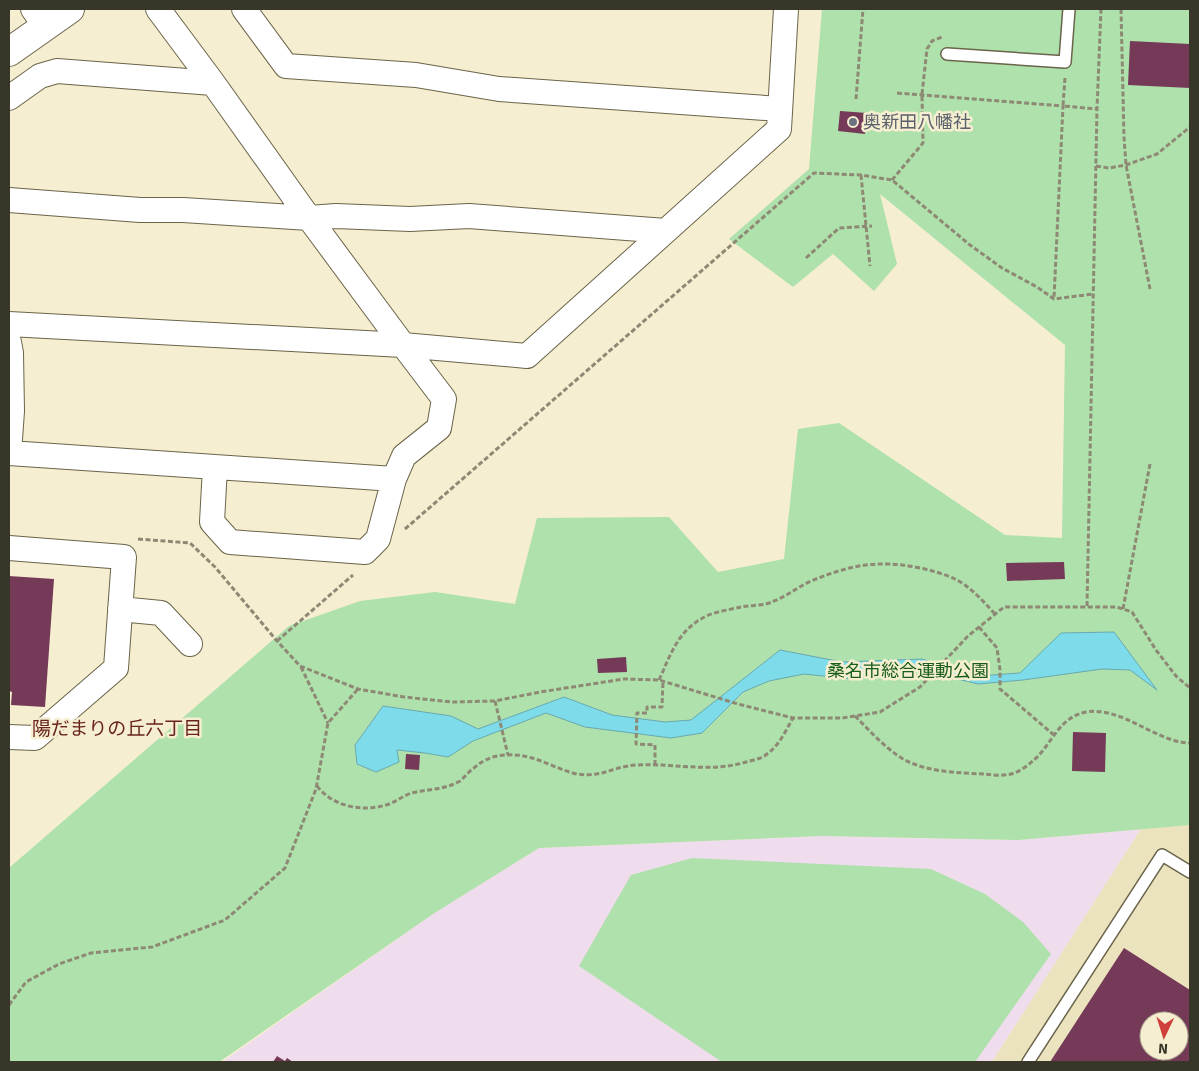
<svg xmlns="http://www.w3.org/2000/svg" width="1199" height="1071" viewBox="0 0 1199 1071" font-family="Signika,'Noto Sans JP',sans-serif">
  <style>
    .commercial { fill: #efddee }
    .built { fill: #ebe3bd; fill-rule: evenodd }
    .green { fill: #aee1ab }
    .water { fill: #7edbe9; stroke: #69a9af }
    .building { fill: #753a57; fill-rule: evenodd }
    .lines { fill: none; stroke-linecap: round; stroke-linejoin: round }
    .service-casing { stroke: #6a644a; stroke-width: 14 }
    .minor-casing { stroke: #6a644a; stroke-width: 26 }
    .tertiary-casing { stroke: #6a644a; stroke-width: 30 }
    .path { stroke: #8e8975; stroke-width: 3; stroke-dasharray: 5 2.5; stroke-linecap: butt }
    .service { stroke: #fff; stroke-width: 11 }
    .minor { stroke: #fff; stroke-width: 24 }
    .tertiary { stroke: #fff; stroke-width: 28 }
    .worship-dot { fill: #6b7280; stroke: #f5eed0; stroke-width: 2 }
    .labels { text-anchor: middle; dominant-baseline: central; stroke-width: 5; stroke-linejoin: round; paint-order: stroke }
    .worship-label { font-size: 18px; fill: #5b616d; stroke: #f5eed0; text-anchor: start }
    .park-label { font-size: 18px; fill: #185d1a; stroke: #f5eed0 }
    .neighbourhood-label { font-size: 19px; fill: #682320; stroke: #f5eed0 }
  </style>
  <rect width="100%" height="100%" fill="#f5eed0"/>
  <path class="commercial" d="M1141 829 992 1062H222L433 914 539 848 822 836 1018 840Z"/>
  <path class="built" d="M1190 825V1062H992L1141 829ZM1149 1021H1179V1051H1149Z"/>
  <path class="green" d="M822 9H1190V825L1018 840 822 836 539 848 433 914 219 1062H9V868L289 626 360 601 435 592 515 604 537 518 669 517 718 572 784 559 798 429 839 423 1005 535 1062 538 1065 345 880 194 897 264 874 291 833 254 793 287 729 239 809 169Z
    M692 858 931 869 985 894 1023 922 1051 954 975 1062H722L579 966 631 875Z"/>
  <path class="water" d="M1114 632 1157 690 1130 670 1102 669 1023 680 978 684 909 667 852 679 804 674 769 681 743 692 702 733 671 738 585 727 546 713 473 741 448 757 425 753 397 750 399 762 376 772 357 764 355 745 383 706 451 716 478 729 564 697 612 715 665 722 691 720 780 650 842 662 922 659 979 676 1020 673 1061 633Z"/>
  <path class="building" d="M1130 41 1190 44V88L1128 85Z
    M840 111 867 113 865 134 838 131Z
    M1064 562 1065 579 1007 581 1006 563Z
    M9 576 54 579 45 707 11 705 12 692 9 691Z
    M626 657 627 672 598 673 597 659Z
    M1073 732 1106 733 1105 772 1072 771Z
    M406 754 420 755 419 770 405 769Z
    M1124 948 1190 990V1062H1050ZM1149 1021H1179V1051H1149Z
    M277 1056 285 1061 287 1058 293 1062H273Z"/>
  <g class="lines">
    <g class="service-casing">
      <path id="service" d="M947 54 1065 62 1069 9
        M1028 1062 1162 855 1190 872"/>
    </g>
    <g class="minor-casing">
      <path id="minor" d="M33 9 45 26
        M158 9 213 83 309 218 403 345
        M244 9 286 66 416 75 499 89 780 109
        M9 98 40 76 57 71 213 83
        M9 200 140 210H183L309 218 336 216 410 219 469 216 666 231
        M9 324 403 345
        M9 342 11 353 12 411 9 453
        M9 453 394 479 404 456 439 428 444 399 403 345 527 356 779 129 786 9
        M215 467 212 522 230 542 365 552 378 539 394 479
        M9 548 124 557 116 668 35 738 9 737
        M120 609 161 613 190 644"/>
    </g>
    <g class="tertiary-casing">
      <path id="tertiary" d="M9 52 70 9"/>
    </g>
    <path class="path" d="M1121 9 1124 137 1126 165 1150 289
      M1065 78 1063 106 1097 109
      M897 93 1063 106 1054 298
      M922 94 927 49 932 41 942 37
      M856 99 863 9
      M1096 166 1109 168 1126 165 1157 154 1190 127
      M861 175 870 266
      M892 180 923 143 922 95
      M806 258 839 228 872 226
      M405 529 814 173 861 175 892 180 970 245 1002 268 1037 287 1054 299 1093 294
      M138 539 190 543 215 567 277 641 300 666 358 689 404 697 453 702 495 701 540 692 624 679 659 680 738 704 793 718H842L880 712 920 687 968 636 1004 607H1117L1132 612 1156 650 1176 676 1190 688
      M1087 606 1097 109 1101 9
      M1123 609 1150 464
      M979 627 997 648 1000 670V689L1054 735
      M277 641 353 575
      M301 667 328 723
      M659 680C670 656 677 633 701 619 711 612 729 610 741 607 752 605 765 606 774 601 787 596 798 587 811 581 833 572 857 564 881 564 902 563 936 570 955 579 971 587 983 601 995 614
      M495 701 508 755
      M855 716C870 731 885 748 903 759 926 772 959 773 985 774 993 775 1003 776 1011 774 1020 772 1028 765 1034 760 1053 743 1058 718 1086 712 1122 706 1155 742 1190 743
      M655 765V745L636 744 637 713H647V707H662L663 681
      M317 786C333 807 364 813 389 804 399 800 405 794 416 792 431 789 446 789 460 781 465 777 469 771 474 768 484 759 495 755 508 755 533 753 554 769 577 774 601 778 615 766 636 765 673 763 710 773 746 762 753 760 761 759 767 754 779 746 786 730 793 718
      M9 1005 26 982 59 964 91 953 152 947 225 920 285 868 316 789 328 723 358 689"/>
    <use href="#service" class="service"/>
    <use href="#minor" class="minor"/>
    <use href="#tertiary" class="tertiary"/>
  </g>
  <circle class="worship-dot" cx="853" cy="122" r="5"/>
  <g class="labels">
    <g class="worship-label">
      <text x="863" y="122">奥新田八幡社</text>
    </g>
    <g class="park-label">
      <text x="908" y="671">桑名市総合運動公園</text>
    </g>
    <g class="neighbourhood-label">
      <text x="117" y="729">陽だまりの丘六丁目</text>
    </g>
  </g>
  <rect width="1199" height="1071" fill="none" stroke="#383529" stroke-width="20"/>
  <g transform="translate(1164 1036) rotate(184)"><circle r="24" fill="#f5eed0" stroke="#a9a48d"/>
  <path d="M0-4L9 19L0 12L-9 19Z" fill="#cf403d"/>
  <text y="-8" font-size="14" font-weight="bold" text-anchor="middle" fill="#383529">N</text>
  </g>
</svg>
